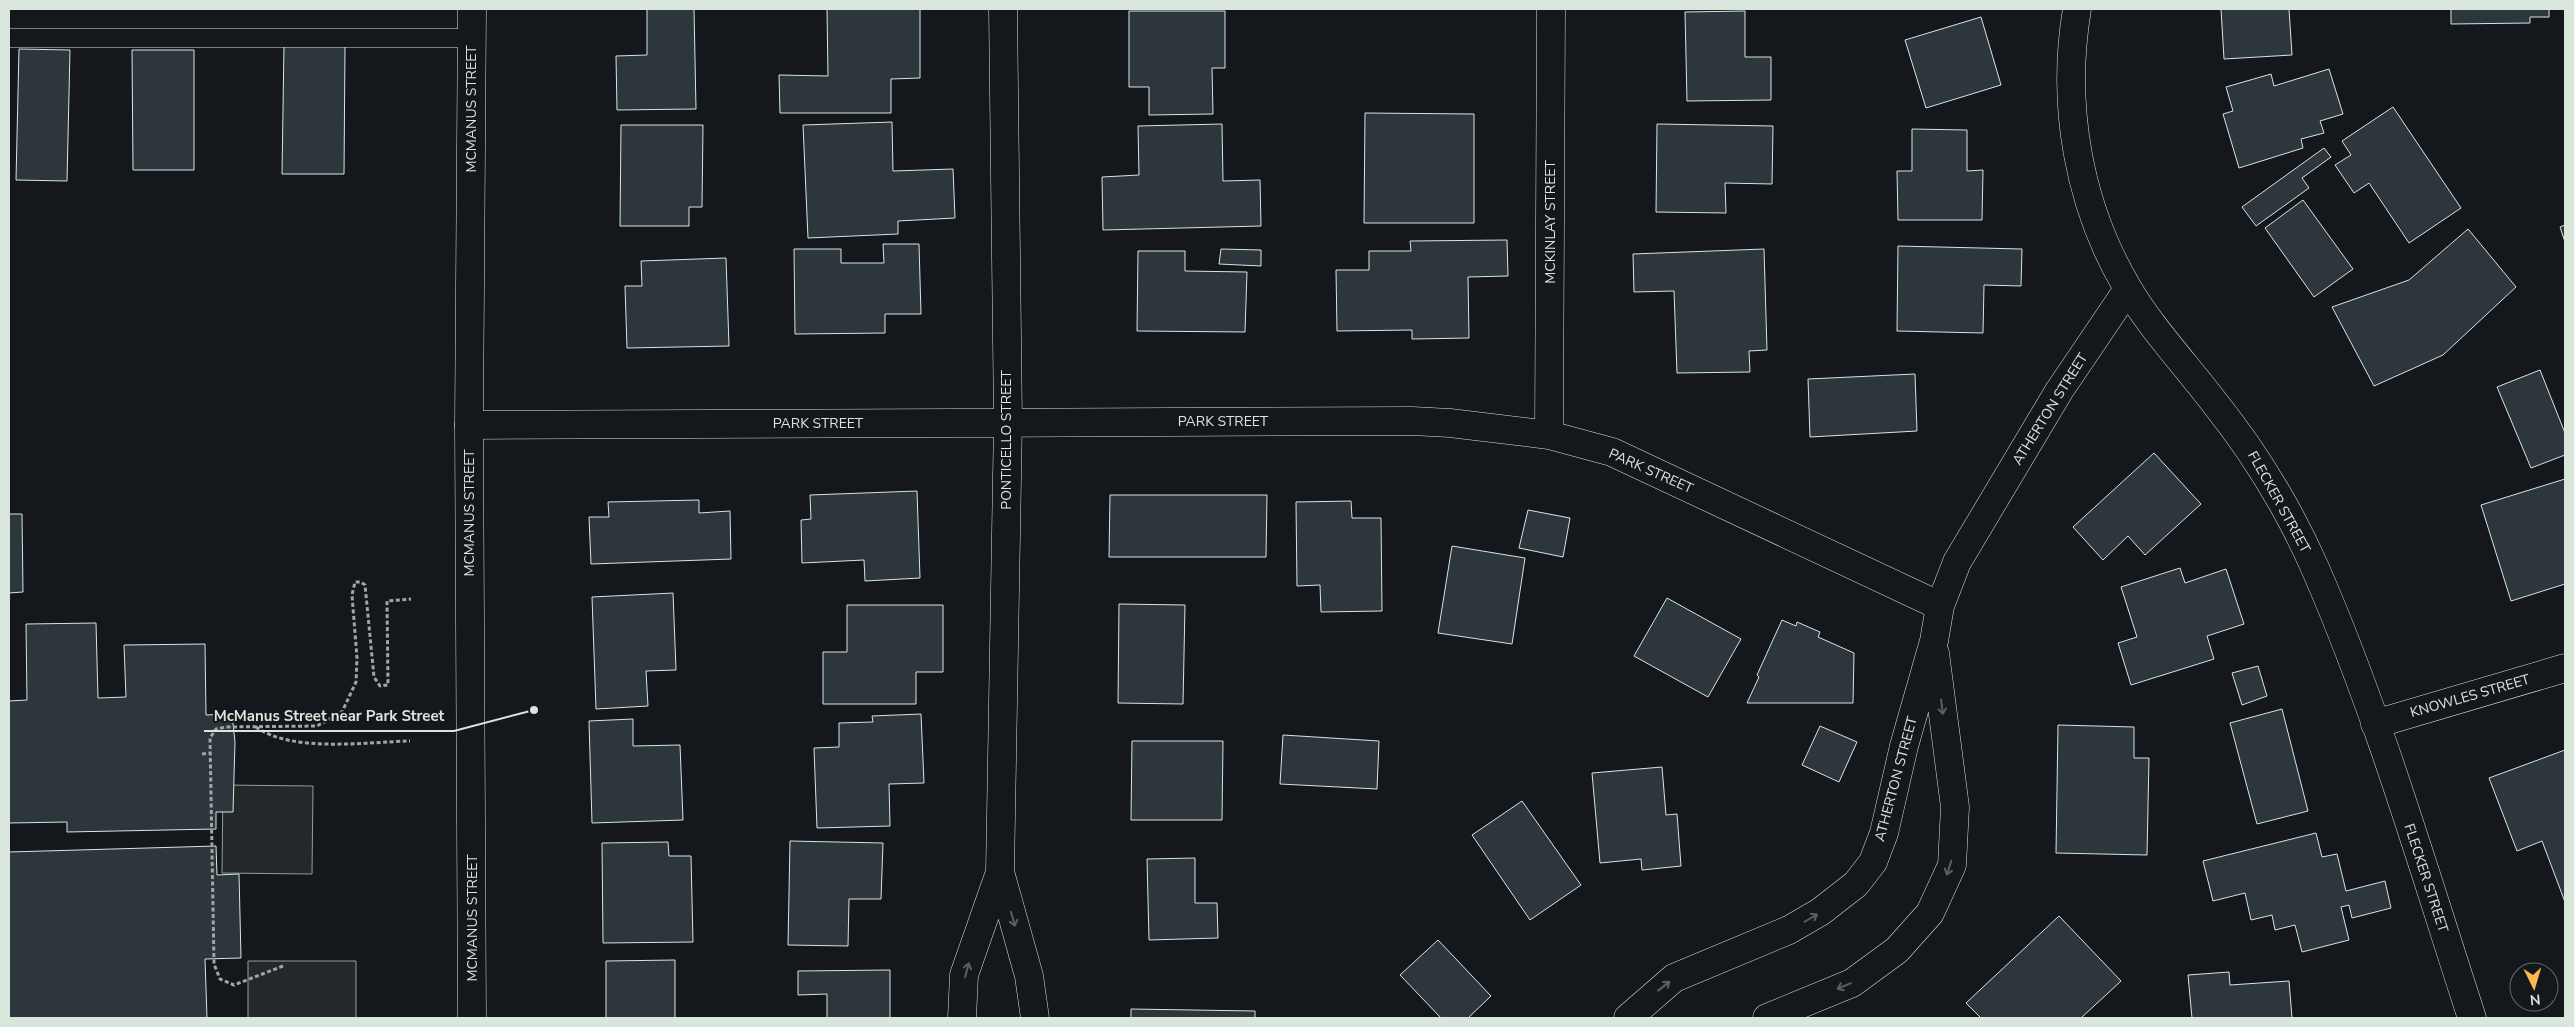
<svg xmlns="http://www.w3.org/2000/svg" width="2574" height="1027" viewBox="0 0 2574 1027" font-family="'Nunito Sans',sans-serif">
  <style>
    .parking { fill: #24282b; stroke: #939e99 }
    .building { fill: #2c363c; stroke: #d8e6dc }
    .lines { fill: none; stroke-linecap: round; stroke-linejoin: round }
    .service-casing { stroke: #d8e6dc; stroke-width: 19 }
    .minor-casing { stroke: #d8e6dc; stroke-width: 29 }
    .tertiary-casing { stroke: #d8e6dc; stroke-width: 29 }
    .path { stroke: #9da8a2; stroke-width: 3; stroke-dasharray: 4 2.5; stroke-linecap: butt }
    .service { stroke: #14181c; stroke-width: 18 }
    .minor { stroke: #14181c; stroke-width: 28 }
    .tertiary { stroke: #14181c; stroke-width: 28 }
    .oneway { stroke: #59605f }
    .labels { text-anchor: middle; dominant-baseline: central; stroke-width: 4; stroke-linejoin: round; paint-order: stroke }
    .street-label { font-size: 14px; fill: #d8e6dc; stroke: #14181c }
    .leader { fill: none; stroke: #d8e6dc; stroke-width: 2 }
    .callout-dot { fill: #d8e6dc; stroke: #14181c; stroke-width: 2 }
    .callout-label { font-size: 15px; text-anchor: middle; font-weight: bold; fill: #d8e6dc; stroke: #14181c; stroke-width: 4; stroke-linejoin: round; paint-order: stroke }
  </style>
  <rect width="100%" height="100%" fill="#14181c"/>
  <path class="parking" d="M223 785 313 786 312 874 222 873Z
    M248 961H356V1018H248Z"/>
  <path class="building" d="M647 9H694L696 109 617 110 616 56 647 55Z
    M827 9H920V78L891 79V113H780L779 75 828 76Z
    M2221 9H2289L2292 55 2224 59Z
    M2451 9H2549V17H2530V23L2451 24Z
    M1129 11H1225V68H1212L1213 114 1149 115V87H1129Z
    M1745 11V57H1771V100L1687 101 1685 12Z
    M1981 17 2001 85 1926 108 1905 40Z
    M284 45 345 46 344 174H282Z
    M19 49 70 50 67 181 16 180Z
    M132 50H194V170H133Z
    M2329 69 2343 114 2320 121 2324 133 2301 139 2303 148 2239 168 2223 114 2233 111 2226 87 2271 74 2274 86Z
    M2393 107 2461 208 2409 243 2369 183 2354 193 2335 165 2351 155 2342 141Z
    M1365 113 1474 114V223H1364Z
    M892 122 893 171 953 169 955 218 898 221V234L808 238 803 125Z
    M1222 124 1223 181 1260 180 1261 226 1103 230 1102 177 1139 175 1138 126Z
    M1657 124 1773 126 1772 184 1725 183 1726 213 1656 212Z
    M621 125H703L702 207H689V226H620Z
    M1912 129 1967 130V171L1983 170 1982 220H1898L1897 171H1912Z
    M2324 148 2331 157 2302 178 2309 188 2256 226 2242 207Z
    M2303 200 2353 269 2314 297 2265 228Z
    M2565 225V242L2560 227Z
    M2468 229 2516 287 2443 355 2374 386 2332 307 2409 280Z
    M1507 240 1508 276 1468 277 1469 338 1412 339V330L1337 331 1336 270H1369V251H1411L1410 241Z
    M883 244H919L921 314H885V333L795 334 794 249H841V263H884Z
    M1898 246 2022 249 2021 286 1984 285 1983 333 1897 331Z
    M1221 249 1261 250V266L1219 264Z
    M1764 249 1767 350 1749 351 1750 372 1677 373 1674 291 1634 292 1633 254Z
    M1138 251H1185V271L1247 272 1245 332 1137 331Z
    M726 258 729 346 627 348 625 286H642L641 261Z
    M2540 370 2565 433V455L2531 468 2497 387Z
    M1915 374 1917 431 1810 437 1808 379Z
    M2154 453 2201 504 2145 555 2128 536 2103 560 2073 527Z
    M2565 479V584L2511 601 2481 505Z
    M917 491 920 578 865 581 864 560 802 563 801 520 811 519 810 495Z
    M1110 495H1267L1266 557H1109Z
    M699 500V513L730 511 731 559 591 564 589 517H609L608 502Z
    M1351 501 1352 518H1381L1382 611 1321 612 1320 585 1297 586 1296 502Z
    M1528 510 1570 518 1563 557 1519 548Z
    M9 514H22L23 592 9 593Z
    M1452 546 1525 558 1512 644 1438 633Z
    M2180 568 2185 583 2226 569 2244 624 2207 636 2214 659 2131 685 2118 643 2137 637 2121 587Z
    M673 593 676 670 646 671 648 706 596 709 592 597Z
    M1667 598 1741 639 1708 697 1634 656Z
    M1119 604 1185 605 1183 704 1118 703Z
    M847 605H943V672H916V704H823V652H847Z
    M1782 620 1796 626 1797 622 1820 632 1818 637 1854 653 1853 703H1747L1759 677 1757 675Z
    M96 623 98 698 126 697 124 645 205 644 206 715 232 714 235 742 233 812H216V829L67 832V822L9 823V701L27 700 26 624Z
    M2258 666 2267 696 2242 705 2232 673Z
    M2282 709 2308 811 2257 824 2230 723Z
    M921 714 924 783 889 784 890 826 817 828 814 748 839 747V723L873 722 872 716Z
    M633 719V746L680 745 683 820 592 823 589 721Z
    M2058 725 2134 727V758H2149L2147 855 2056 853Z
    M1820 726 1857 742 1839 782 1802 765Z
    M1283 735 1379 741 1377 789 1280 784Z
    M1132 741H1223L1222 820H1131Z
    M2565 750V902L2542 841 2517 851 2489 778Z
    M1662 767 1666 815 1677 814 1681 866 1642 870 1641 859 1600 863 1592 773Z
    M1522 801 1581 885 1530 920 1472 835Z
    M2316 833 2322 857 2337 854 2346 891 2385 881 2391 908 2352 918 2349 905 2341 907 2349 940 2302 952 2295 925 2275 930 2272 915 2251 920 2245 893 2213 901 2203 861Z
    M790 841 883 843 881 899H849L848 946 788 945Z
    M668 842 669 856H691L693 942 603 943 602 843Z
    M216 846 217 875 239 874 241 958 205 959 207 1018H9V852Z
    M1195 858V903H1217L1218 938 1149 940 1147 859Z
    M2059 916 2121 981 2081 1018H1981L1966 1003Z
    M1438 940 1491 996 1468 1018H1441L1400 975Z
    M675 960V1018H606V961Z
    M890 970V1018H827V994L798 995V971Z
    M2229 972 2230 985 2289 981 2292 1018H2192L2188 975Z
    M1131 1009 1255 1011V1018H1131Z"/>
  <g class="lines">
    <g class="service-casing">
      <path id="service" d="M9 38H472"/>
    </g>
    <g class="minor-casing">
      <path id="minor" d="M1003 9 1008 421 1000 872 1029 976 1035 1018
        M2077 9C2061 104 2078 204 2127 287 2151 328 2185 364 2214 402 2254 452 2289 509 2315 568 2378 712 2423 868 2472 1018
        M469 425 1412 421 1450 423 1549 435 1612 452 1940 606
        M1549 435 1551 9
        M2375 724 2565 668
        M962 1018 964 975 1000 872
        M1628 1018 1674 978 1789 930 1820 912 1856 884 1873 862 1884 833 1904 746 1934 641 1940 606 1957 562 2059 391 2128 289
        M1767 1018 1852 983 1897 950 1930 913 1952 865 1955 807 1935 653"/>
    </g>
    <g class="tertiary-casing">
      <path id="tertiary" d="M472 9 469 425 472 1018"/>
    </g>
    <path class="path" d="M256 727C292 753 366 742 410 741
      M202 754 211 753
      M283 966 234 985 220 979 214 964 210 738 216 729 226 727 317 726 342 712 356 682 357 658 352 595 355 582H361L365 585 374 677 380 686 388 685 387 601 411 599"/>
    <use href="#service" class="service"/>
    <use href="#minor" class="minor"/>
    <use href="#tertiary" class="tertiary"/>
  </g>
  <defs><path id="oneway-shaft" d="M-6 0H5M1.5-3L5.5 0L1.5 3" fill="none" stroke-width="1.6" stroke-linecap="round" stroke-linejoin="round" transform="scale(1.25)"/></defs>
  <g class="oneway">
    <use href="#oneway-shaft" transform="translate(1942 707) rotate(83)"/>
    <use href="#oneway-shaft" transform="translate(1949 868) rotate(108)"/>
    <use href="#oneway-shaft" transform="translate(1811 918) rotate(-30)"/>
    <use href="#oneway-shaft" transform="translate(1013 919) rotate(74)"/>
    <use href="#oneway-shaft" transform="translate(967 970) rotate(-75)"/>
    <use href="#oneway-shaft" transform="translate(1664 986) rotate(-38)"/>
    <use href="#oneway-shaft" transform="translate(1844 986) rotate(157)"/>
  </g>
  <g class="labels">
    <g class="street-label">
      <text transform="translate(471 109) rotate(-90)">MCMANUS STREET</text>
      <text transform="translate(1550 222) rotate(-90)">MCKINLAY STREET</text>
      <text transform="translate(2050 409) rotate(-58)">ATHERTON STREET</text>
      <text x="1223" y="421">PARK STREET</text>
      <text x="818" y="423">PARK STREET</text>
      <text transform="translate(1006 440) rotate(-90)">PONTICELLO STREET</text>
      <text transform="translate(1651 471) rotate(24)">PARK STREET</text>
      <text transform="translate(2279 502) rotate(61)">FLECKER STREET</text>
      <text transform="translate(469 513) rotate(-90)">MCMANUS STREET</text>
      <text transform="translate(2470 696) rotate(-16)">KNOWLES STREET</text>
      <text transform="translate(1896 779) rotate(-75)">ATHERTON STREET</text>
      <text transform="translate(2426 878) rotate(72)">FLECKER STREET</text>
      <text transform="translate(472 918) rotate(-90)">MCMANUS STREET</text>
    </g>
  </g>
  <path class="leader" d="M534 710L454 731H204"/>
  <circle class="callout-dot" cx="534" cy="710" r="5"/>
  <g class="callout-label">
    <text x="329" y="721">McManus Street near Park Street</text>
  </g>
  <rect width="2574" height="1027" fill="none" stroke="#d8e6dc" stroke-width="20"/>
  <g transform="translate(2534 987) rotate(175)"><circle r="24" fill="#14181c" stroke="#626a69"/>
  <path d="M0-4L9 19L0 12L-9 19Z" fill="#ffb74d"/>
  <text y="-8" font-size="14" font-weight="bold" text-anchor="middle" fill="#d8e6dc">N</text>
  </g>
</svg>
